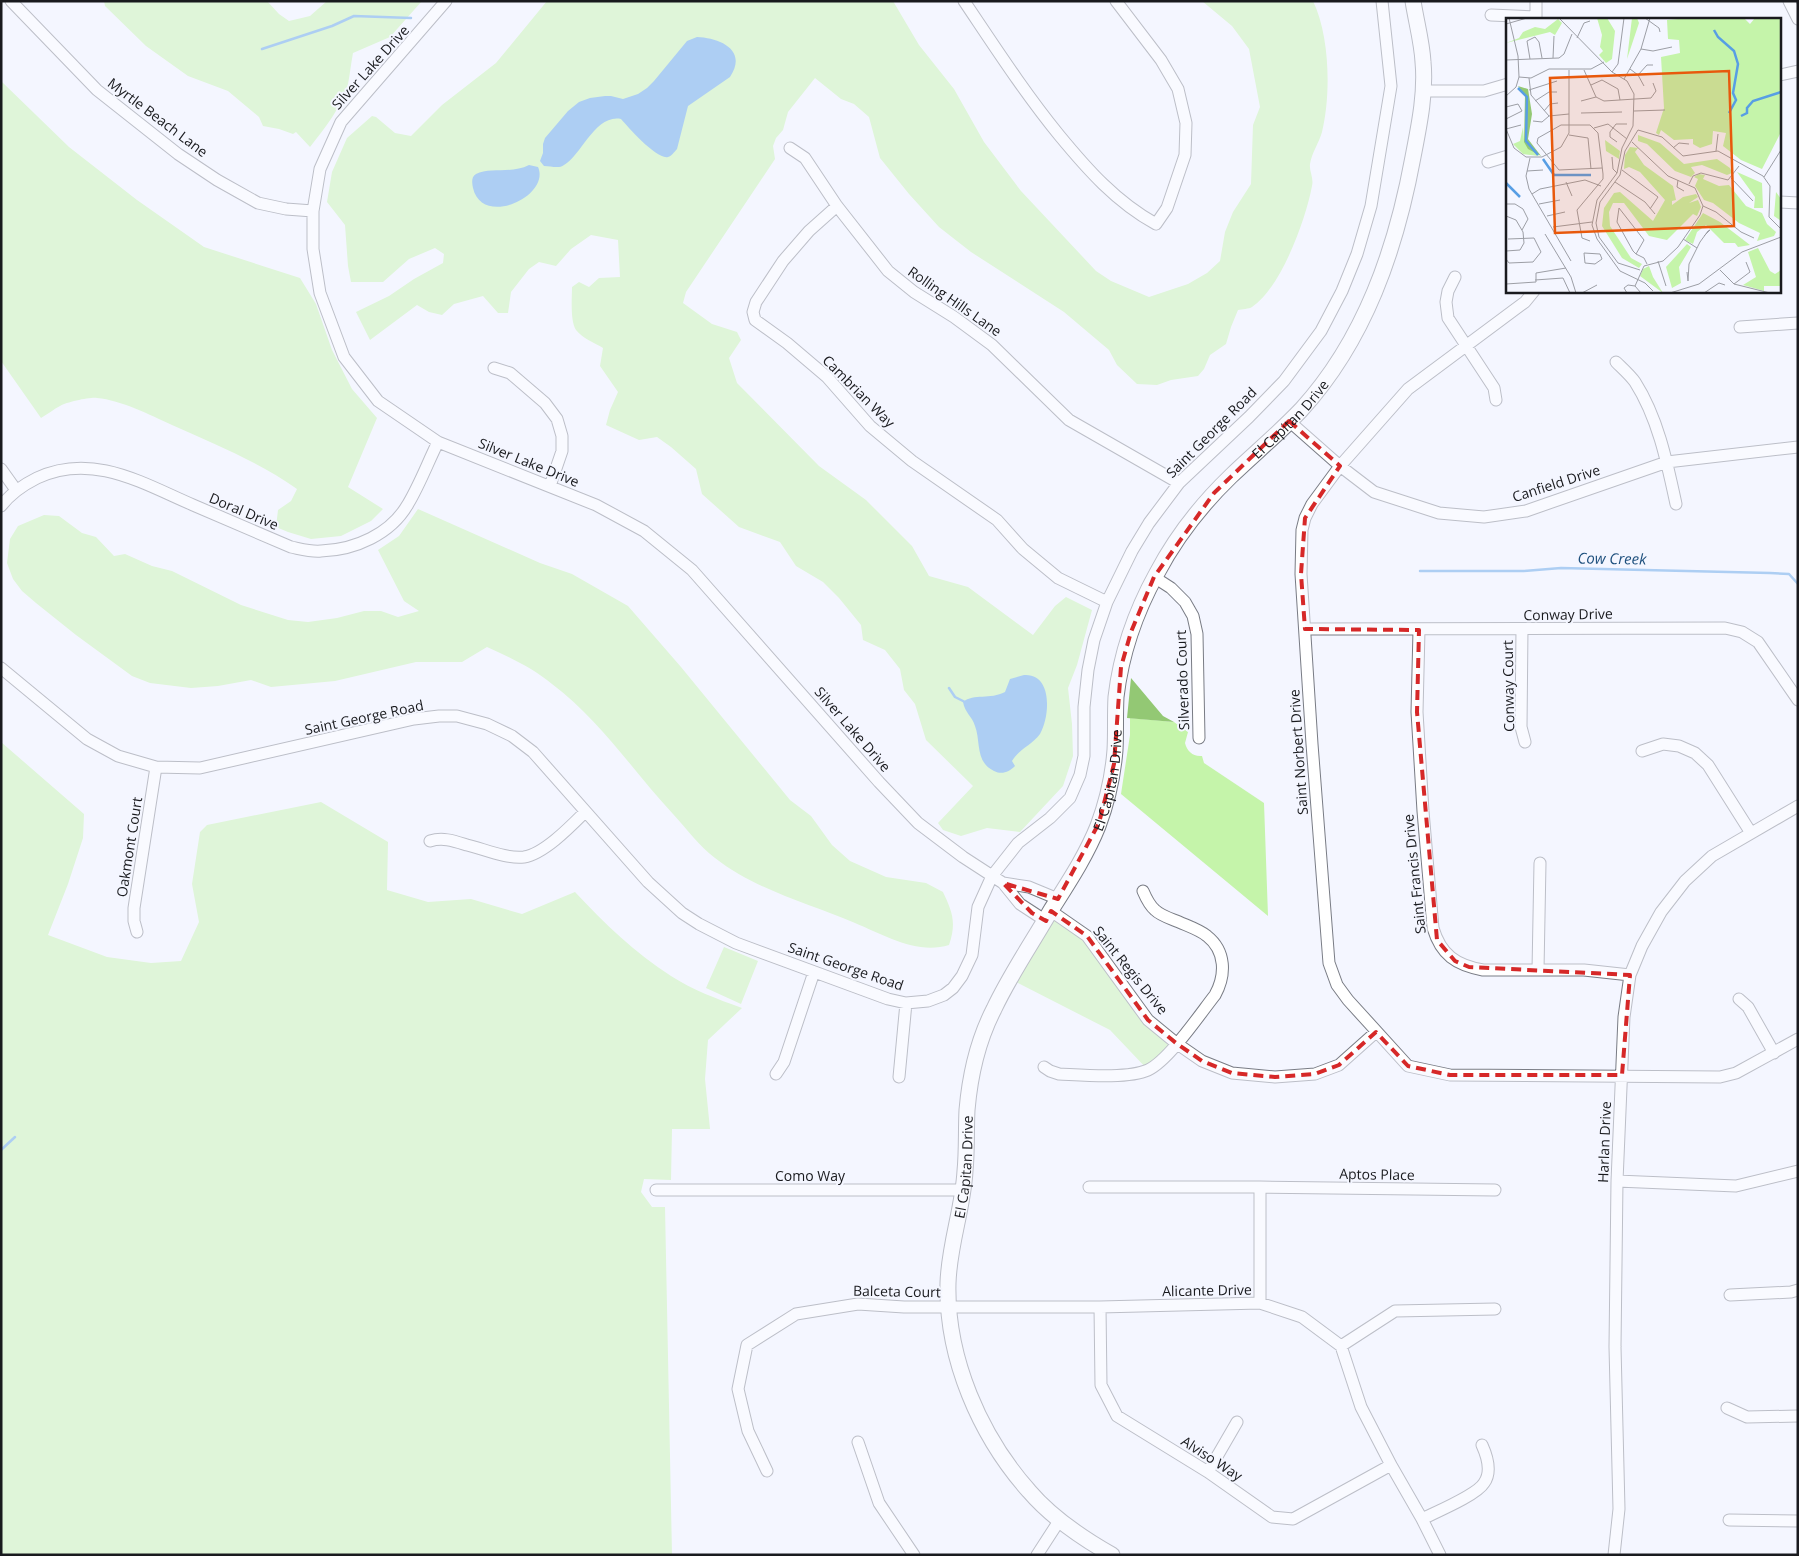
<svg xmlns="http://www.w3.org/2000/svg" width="1799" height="1556" viewBox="0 0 1799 1556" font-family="'Open Sans',sans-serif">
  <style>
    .green { fill: #c5f4aa }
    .forest { fill: #93c874 }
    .water { fill: #579ee4 }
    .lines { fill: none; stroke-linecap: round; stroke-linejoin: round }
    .stream { stroke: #579ee4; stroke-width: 2.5 }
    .street-casing { stroke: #797c85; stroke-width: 13 }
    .secondary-casing { stroke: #797c85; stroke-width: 17 }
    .street { stroke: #fff; stroke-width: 11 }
    .secondary { stroke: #fff; stroke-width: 15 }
    .marked { fill: none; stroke: #d62828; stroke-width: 4; stroke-dasharray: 10 6; stroke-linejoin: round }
    .labels { text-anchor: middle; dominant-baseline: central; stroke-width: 4; stroke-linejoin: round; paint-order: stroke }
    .street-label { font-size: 14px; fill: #191a1e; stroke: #f4f6ff }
    .water-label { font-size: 15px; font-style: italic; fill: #1d4f7d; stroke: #f4f6ff }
    .inset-river { fill: none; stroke: #579ee4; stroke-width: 2.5 }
    .inset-road { fill: none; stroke: #9c9ea5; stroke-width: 1 }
    .view { fill: #e8590c; fill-opacity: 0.15; stroke: #e8590c; stroke-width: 2.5 }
    .inset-edge { fill: none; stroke: #191a1e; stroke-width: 2.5 }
  </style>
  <rect width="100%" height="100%" fill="#f4f6ff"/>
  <path class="green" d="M104 1H267L279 14 289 21 310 16 327 1H422L390 37 353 53C351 63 350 74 348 84 341 108 325 128 310 147L296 132 293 134 279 129 263 126 259 117 228 91 188 76 146 46 105 6Z
    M547 1H893L919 45 954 89 984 142 1021 191 1096 271 1111 281 1149 297 1188 284 1207 273 1220 261 1225 232 1233 212 1251 184 1253 125 1260 107 1249 49 1232 26 1202 1H1313C1330 36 1331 95 1322 132 1319 143 1312 152 1310 164 1309 171 1314 178 1312 186 1306 219 1281 288 1252 307 1249 309 1242 309 1238 310L1231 327 1226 344 1210 355 1204 369 1198 376 1171 380 1157 385 1137 384 1117 365 1109 350 1064 312 971 252 939 227 909 194 880 158 869 117 854 104 841 99 815 78 788 112 783 130 776 138 773 146 775 159 686 292 683 303 712 324 737 332 741 340 729 358 737 383 819 466 866 500 912 546 929 576 968 587 1033 635 1055 606 1066 597 1092 610 1077 665 1068 688 1072 724 1073 756 1063 786 1020 832 987 828 961 836 943 830 938 823 973 786 926 740 915 704 904 690 900 669 885 650 863 640 861 625 839 598 823 582 796 566 780 542 739 527 702 494 696 469 671 447 657 437 639 440 606 425 610 410 618 392 600 366 603 348C595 343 582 338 576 330 570 321 572 298 572 287L579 282 589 287 599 278 620 277 618 240 591 235 571 249 556 266 539 262 529 269 511 292 508 313H498L483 296 454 304 442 315 429 312 417 305 370 340 356 312 389 296 414 279 443 263 444 254 435 248 409 259 383 282H351L348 266 345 225 327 202 332 172 347 138 372 116 376 117 395 133 411 136 442 105 496 63Z
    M1 81 69 147 137 200 204 247 300 278 316 304 332 350 352 389 377 418 348 487 383 509 371 521 341 536 311 539 288 532 276 527 278 510 291 501 297 489C259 462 214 444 172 425 150 415 121 400 97 398 90 397 67 402 60 406 54 409 48 414 41 418L1 361Z
    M418 509 540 563 572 574 628 606 681 667 790 800 811 816 832 845 850 861 886 877 926 883 943 892 942 890C952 911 957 922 949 945 917 955 884 935 855 923 808 903 756 890 715 858 700 847 686 828 673 814 633 771 600 720 552 684 533 668 509 657 487 647L462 662H416L335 681 271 687 251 680 218 686 191 688 150 683 132 676 76 635 36 603 22 591 13 579 7 563 10 539 18 526 44 515 59 516 82 533 96 537 114 556 125 554 152 566 172 571 241 605 288 620 308 622 337 618 364 611H381L398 617 419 611 404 601 378 550 399 536Z
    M1130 718 1174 722 1188 732 1185 743C1187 751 1193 757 1202 756L1204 763 1264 803 1268 916 1121 794 1130 735Z
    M1 742 84 814 83 838 68 884 48 935 107 957 151 963 181 961 199 922 192 884 200 832 207 825 321 802 388 842 387 890 428 902 471 899 522 914 575 892C604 923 635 953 671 976 693 990 717 999 742 1008L708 1040 705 1079 710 1129H672L671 1180 644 1179 641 1192 652 1207H665L672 1555H1Z
    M1051 911 1087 936 1148 1020 1176 1043 1148 1070 1110 1030 1010 979Z
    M724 947 758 961 741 1004 706 988Z"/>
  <path class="forest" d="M1131 678 1163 716 1174 722 1127 718Z"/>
  <path class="water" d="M697 37C720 38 748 50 730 77L688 106 677 149C674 152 672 156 668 157 657 160 628 127 621 119 595 114 581 156 564 165 559 169 551 166 544 166L540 161 543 153V144L545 138 568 111 579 102 590 98 605 96H611L623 99 638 94 647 88 654 81 687 41Z
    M529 165 538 167C551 196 482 228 473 188 472 183 471 177 476 174 490 167 512 174 529 165Z
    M1024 675C1053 673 1050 717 1040 734 1032 745 1019 749 1012 761L1015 766C1009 772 1002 775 994 771 975 762 981 742 975 726 972 716 965 713 963 702 974 693 990 700 1005 692L1010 679Z"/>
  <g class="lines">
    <path class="stream" d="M262 49 332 26 354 16 411 18
      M1420 571H1524L1561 568 1770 573 1789 574 1798 584
      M949 688 955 697 965 702
      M1 1150 15 1137"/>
    <g class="street-casing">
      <path id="street" d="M11 1 97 90 178 154 217 180 258 203 286 209 313 211
        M446 1 341 122 320 169 313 211V249L320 293 344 357 378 401 438 442 596 505 644 531 692 570 879 782 918 823 963 857 1003 883 1020 904 1046 921
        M964 1C995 47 1024 92 1059 135 1087 169 1116 202 1156 224L1167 208 1185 155 1186 123 1178 89 1161 60 1116 1
        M1789 1 1798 19
        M1491 15 1536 17
        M1536 19V1
        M1780 75 1798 71
        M1423 91H1484L1508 84
        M790 148 805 158 837 206 888 271 914 292 954 317 992 345 1069 420 1179 483
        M1488 162 1508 156
        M1780 202 1798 203
        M837 206 809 231 783 261 756 302 753 312 755 320 787 343 827 377 870 426 912 461 997 520 1023 549 1058 578 1107 602
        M1455 277 1448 291 1446 302 1448 318 1494 388 1496 400
        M1534 291 1525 302 1408 389 1340 466 1312 504 1305 518 1302 530 1301 574 1312 744 1329 963 1337 985 1348 1000 1408 1066 1450 1075 1720 1077 1736 1073 1798 1039
        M1740 327 1798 323
        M1616 362C1622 368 1630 375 1635 382 1658 418 1667 462 1676 504
        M494 368 510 373 545 403 557 419 562 436V451L550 486
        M1289 421 1340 466 1374 492 1439 513 1484 517 1526 511 1667 462 1798 447
        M1 469 16 490
        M1 506C11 493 23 485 37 478 92 452 142 483 193 505 226 519 259 533 291 547 301 549 311 552 321 551 355 550 391 534 408 504 420 484 428 462 438 442
        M1154 577 1171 588 1185 602 1193 616 1197 634 1199 738
        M1305 629 1725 628 1742 632 1758 642 1798 700
        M1522 629 1521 727 1525 742
        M1419 630 1417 712 1423 811 1433 928C1441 955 1456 965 1483 970H1584L1630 975
        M1 668 87 739 118 756 156 767 200 768 414 719 439 716H457L487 724 512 736 533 752 648 882 682 913 699 924 736 943 888 999 906 1003 928 1001 944 995 953 988 962 976 972 955 978 907 992 876 1018 843 1050 818 1070 798 1080 775 1084 756V707L1088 670 1094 640 1107 602 1132 551 1149 523 1179 483 1249 417 1284 381 1321 331 1342 291 1357 254 1371 206 1391 86 1382 1
        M1642 751 1663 744 1679 746 1695 753 1708 765 1751 833
        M430 841C443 837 454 841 467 845 484 849 506 859 524 857 544 854 571 826 585 812
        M1003 883 1029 887 1058 899
        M1051 911 1087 936 1148 1020 1176 1043 1202 1061 1232 1073 1275 1077 1315 1074 1339 1065 1376 1032
        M137 932 134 921V908L156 767
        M1538 970 1540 863
        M1739 999 1748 1007 1774 1053
        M1044 1067 1050 1071 1059 1074C1082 1075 1128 1079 1148 1070 1169 1060 1200 1014 1215 995 1226 975 1226 951 1207 936 1200 930 1188 926 1179 922 1172 919 1161 916 1155 910 1149 905 1146 898 1143 891
        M776 1074 784 1062 814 972
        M899 1077 906 1003
        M1617 1181 1736 1186 1798 1171
        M1089 1187H1260L1495 1190
        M1260 1187V1303
        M656 1190H963
        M1730 1295 1791 1292 1798 1290
        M1100 1307 1101 1385 1117 1416 1208 1472 1272 1517 1293 1519 1391 1465
        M1341 1346 1395 1311 1495 1309
        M1727 1408 1747 1417 1798 1416
        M858 1442 879 1503 914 1555
        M767 1471 748 1431 738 1389 747 1345 796 1314 858 1304 904 1307H1100L1260 1303 1302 1317 1341 1346 1361 1407 1391 1465 1422 1519 1440 1555
        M1208 1472 1237 1422
        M1422 1519C1436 1512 1477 1495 1484 1483 1492 1472 1487 1456 1482 1445
        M1729 1520 1798 1521
        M1037 1555 1059 1521
        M1614 1555 1619 1509 1615 1347 1617 1181 1624 1017 1630 975 1642 946 1661 912 1685 881 1712 856 1798 806"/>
    </g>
    <g class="secondary-casing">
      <g id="secondary">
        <path id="s1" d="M1112 1555C1082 1538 1052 1518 1029 1491 980 1436 946 1358 948 1283 949 1245 963 1209 965 1171 967 1151 966 1130 967 1110 970 1075 978 1040 994 1009 1010 975 1032 943 1051 910 1068 883 1086 856 1098 826 1107 802 1113 776 1115 750 1116 732 1115 715 1116 697 1121 654 1136 611 1157 573 1176 537 1202 504 1231 476 1254 454 1279 433 1301 410 1365 340 1396 249 1413 157 1419 126 1426 93 1423 62 1422 42 1416 21 1413 1"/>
      </g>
    </g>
    <use href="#street" class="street"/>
    <use href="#secondary" class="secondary"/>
  </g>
  <path d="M0 0H1799V1556H0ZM1289 421 1340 466 1305 518 1301 574 1305 629 1419 630 1417 712 1437 940 1455 961 1469 967 1630 975 1622 1075H1450L1408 1066 1376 1032 1339 1065 1315 1074 1275 1077 1232 1073 1202 1061 1176 1043 1148 1020 1087 936 1051 911 1046 921 1032 913 1003 883 1058 899 1099 823 1114 764 1121 667 1131 632 1154 577 1214 493Z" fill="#f4f6ff" fill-opacity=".55" fill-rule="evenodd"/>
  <path class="marked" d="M1289 421 1340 466 1305 518 1301 574 1305 629 1419 630 1417 712 1437 940 1455 961 1469 967 1630 975 1622 1075H1450L1408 1066 1376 1032 1339 1065 1315 1074 1275 1077 1232 1073 1202 1061 1176 1043 1148 1020 1087 936 1051 911 1046 921 1032 913 1003 883 1058 899 1099 823 1114 764 1121 667 1131 632 1154 577 1214 493Z"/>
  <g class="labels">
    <g class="street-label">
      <text transform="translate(370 67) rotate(-48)">Silver Lake Drive</text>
      <text transform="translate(158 117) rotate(37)">Myrtle Beach Lane</text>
      <text transform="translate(955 301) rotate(35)">Rolling Hills Lane</text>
      <text transform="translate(859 391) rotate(45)">Cambrian Way</text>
      <text stroke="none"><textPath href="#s1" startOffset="1291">El Capitan Drive</textPath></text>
      <text transform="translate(1211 432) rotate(-45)">Saint George Road</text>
      <text transform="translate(529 462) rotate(22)">Silver Lake Drive</text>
      <text transform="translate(1556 483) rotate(-18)">Canfield Drive</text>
      <text transform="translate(244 511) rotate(23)">Doral Drive</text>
      <text transform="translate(1568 614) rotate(-1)">Conway Drive</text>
      <text transform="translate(1182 680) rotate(-92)">Silverado Court</text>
      <text transform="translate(1508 686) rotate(-91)">Conway Court</text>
      <text transform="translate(364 717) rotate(-12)">Saint George Road</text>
      <text transform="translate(853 729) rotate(49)">Silver Lake Drive</text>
      <text transform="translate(1298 752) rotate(-94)">Saint Norbert Drive</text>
      <text stroke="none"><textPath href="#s1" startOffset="871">El Capitan Drive</textPath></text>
      <text transform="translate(129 847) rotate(-81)">Oakmont Court</text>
      <text transform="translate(1414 874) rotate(-96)">Saint Francis Drive</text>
      <text transform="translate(846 966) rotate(19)">Saint George Road</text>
      <text transform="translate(1131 970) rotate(51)">Saint Regis Drive</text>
      <text transform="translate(1604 1142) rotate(-88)">Harlan Drive</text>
      <text stroke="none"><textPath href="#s1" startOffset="451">El Capitan Drive</textPath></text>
      <text transform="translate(1377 1174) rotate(1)">Aptos Place</text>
      <text x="810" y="1175">Como Way</text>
      <text transform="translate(1207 1290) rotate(-1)">Alicante Drive</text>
      <text transform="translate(897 1291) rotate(1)">Balceta Court</text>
      <text transform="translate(1212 1458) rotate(33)">Alviso Way</text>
    </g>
    <g class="water-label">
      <text transform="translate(1612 558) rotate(1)">Cow Creek</text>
    </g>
  </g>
  <g transform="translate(1506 18)">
    <rect width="275" height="275" fill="#f4f6ff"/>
    <path d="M91 0H101L109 13 106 41 100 45 93 37 97 33 94 29 96 17ZM126 0H131L133 5 121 41ZM183 0H238L244 6 249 0H275V114L256 151 235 142 217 128 220 115 207 113 206 126 194 130 187 126V121L168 122 155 112 153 117 150 115 158 90 155 39 174 35 173 22 162 21 161 2ZM52 1 56 5 49 17 44 14 0 25 13 20 17 14 29 9 39 11ZM17 109 18 122 33 138 17 136 7 126 14 123ZM132 117 154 125 178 146 211 141 224 150 226 155 221 157 196 147 185 149 189 155 185 159 169 153 141 126 132 123ZM99 122 114 133 113 141 100 133ZM124 129 132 130 129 134 138 147 167 168 170 182 166 183V187L177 179 190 176 192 179 183 185 192 182 195 189 191 198 187 196 161 222 143 218 118 185H107L103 194 104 208 125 240 136 246 133 250 116 240 96 208 98 190 108 175 114 174 147 203 159 182 134 154 123 149 118 151 119 137ZM231 154 256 165 257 190H248L249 179ZM193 156 199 157 197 161 213 168 223 167 240 188 256 195 261 206 270 214 268 218 251 223 254 215 233 205 207 185 198 182 189 168 192 161 188 159ZM270 174 275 181V203L268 198ZM197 195 214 204 244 227 232 229 229 225H218L200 207 191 214 187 226 179 222ZM181 226 185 229 173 249 175 265 166 270 160 249ZM252 230 264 253 269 256 275 252V268H258V273L237 267 250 259 242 234ZM143 248 147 259 157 275 134 258 137 251Z" fill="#c5f4aa"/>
    <path d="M12 68 22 71 26 96 22 121 35 138 22 131 18 124 19 77Z" fill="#93c874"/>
    <path class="inset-river" d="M208 12 212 19 228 33 232 46 227 75 230 82 223 95M12 70 21 79 20 123 32 137M235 98 241 95V90L247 83 275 74M37 141 48 157H85M0 165 14 179"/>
    <path class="inset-road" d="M53 0 106 54 121 63 128 76 127 108 116 130 111 155 91 182 86 207 91 221 114 253 139 265 147 273M139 0 153 10 154 14M0 6 21 0M71 20 78 5 84 3M135 31 147 33 166 29M47 40 48 18M24 41 21 23 29 19 33 24 36 40M0 42 53 40 58 36 66 16M124 51 132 57 138 68M78 52 90 79 98 83 145 80 150 73 147 65M106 54 112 46 118 0M132 57 141 47H147M13 59 25 60 43 51H85L98 44M23 60 25 77 43 98 63 96M118 61 135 31 144 0M85 67 96 62 112 71 114 82M23 72 51 63M0 78 10 69 13 59 12 38 3 0M29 83 43 74H51M75 83 90 79M0 89 12 86 16 93 0 101M38 93 44 86 52 85M128 93 159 92M75 95 116 94M27 103 36 104 43 98M88 110 102 106 121 121M0 111 8 130 20 139H36L55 129 63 115V52M0 111 15 107M63 117 82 120 85 151M111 124 104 119V114L110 106H121M126 124 162 158 189 170 197 188 194 197 172 229 157 243 138 248 129 268M167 130 173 125 183 126M210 133 212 116M106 139 107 151 111 155M24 140 20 158 23 171 65 243M116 152 152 179 144 191M21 153 37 152M258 159 275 132M225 160 247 183M172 162 171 169 178 173M60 164 66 178M109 164 139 184 149 196M183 166 187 158 195 155 222 162 233 148M26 176 34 171 79 162 95 168M0 186H9L17 191 22 201 16 212M33 186 54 182M197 188 210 194 235 214 248 220M0 198 10 202 17 214 18 225 14 232 0 233M41 198 59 194M47 209 86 204M39 216 65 259 70 275M177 221 191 230M84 223 76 220 71 192 97 161V156L95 139 92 115 84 107H55L32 120 31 125 53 152 96 150M78 235 94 236 96 241 89 246 79 245ZM130 236 138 222 113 190 111 204 127 233 130 236 138 240 141 246M0 241 3 245 27 244 35 234 28 220 2 221M152 243 160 268M134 252 112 245 93 219 90 205 94 184 114 157 119 133 132 112 156 119 177 138 212 133 257 158 264 168 263 199 275 211M214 252 228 266 264 275M181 254 182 263 183 246 194 224 202 213 204 212 198 218M29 262 57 260 64 275M0 266 30 264V255L60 250M228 266 244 254 240 244M76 275 91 267M121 275 118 270 122 267 129 268 135 275M164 275 193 266 236 234 275 219M198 275 213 265 219 267"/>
    <path class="view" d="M223 53 228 208 49 215 44 60Z"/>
    <rect width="275" height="275" class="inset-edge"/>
  </g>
  <rect width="1799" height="1556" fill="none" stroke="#191a1e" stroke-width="5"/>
</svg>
